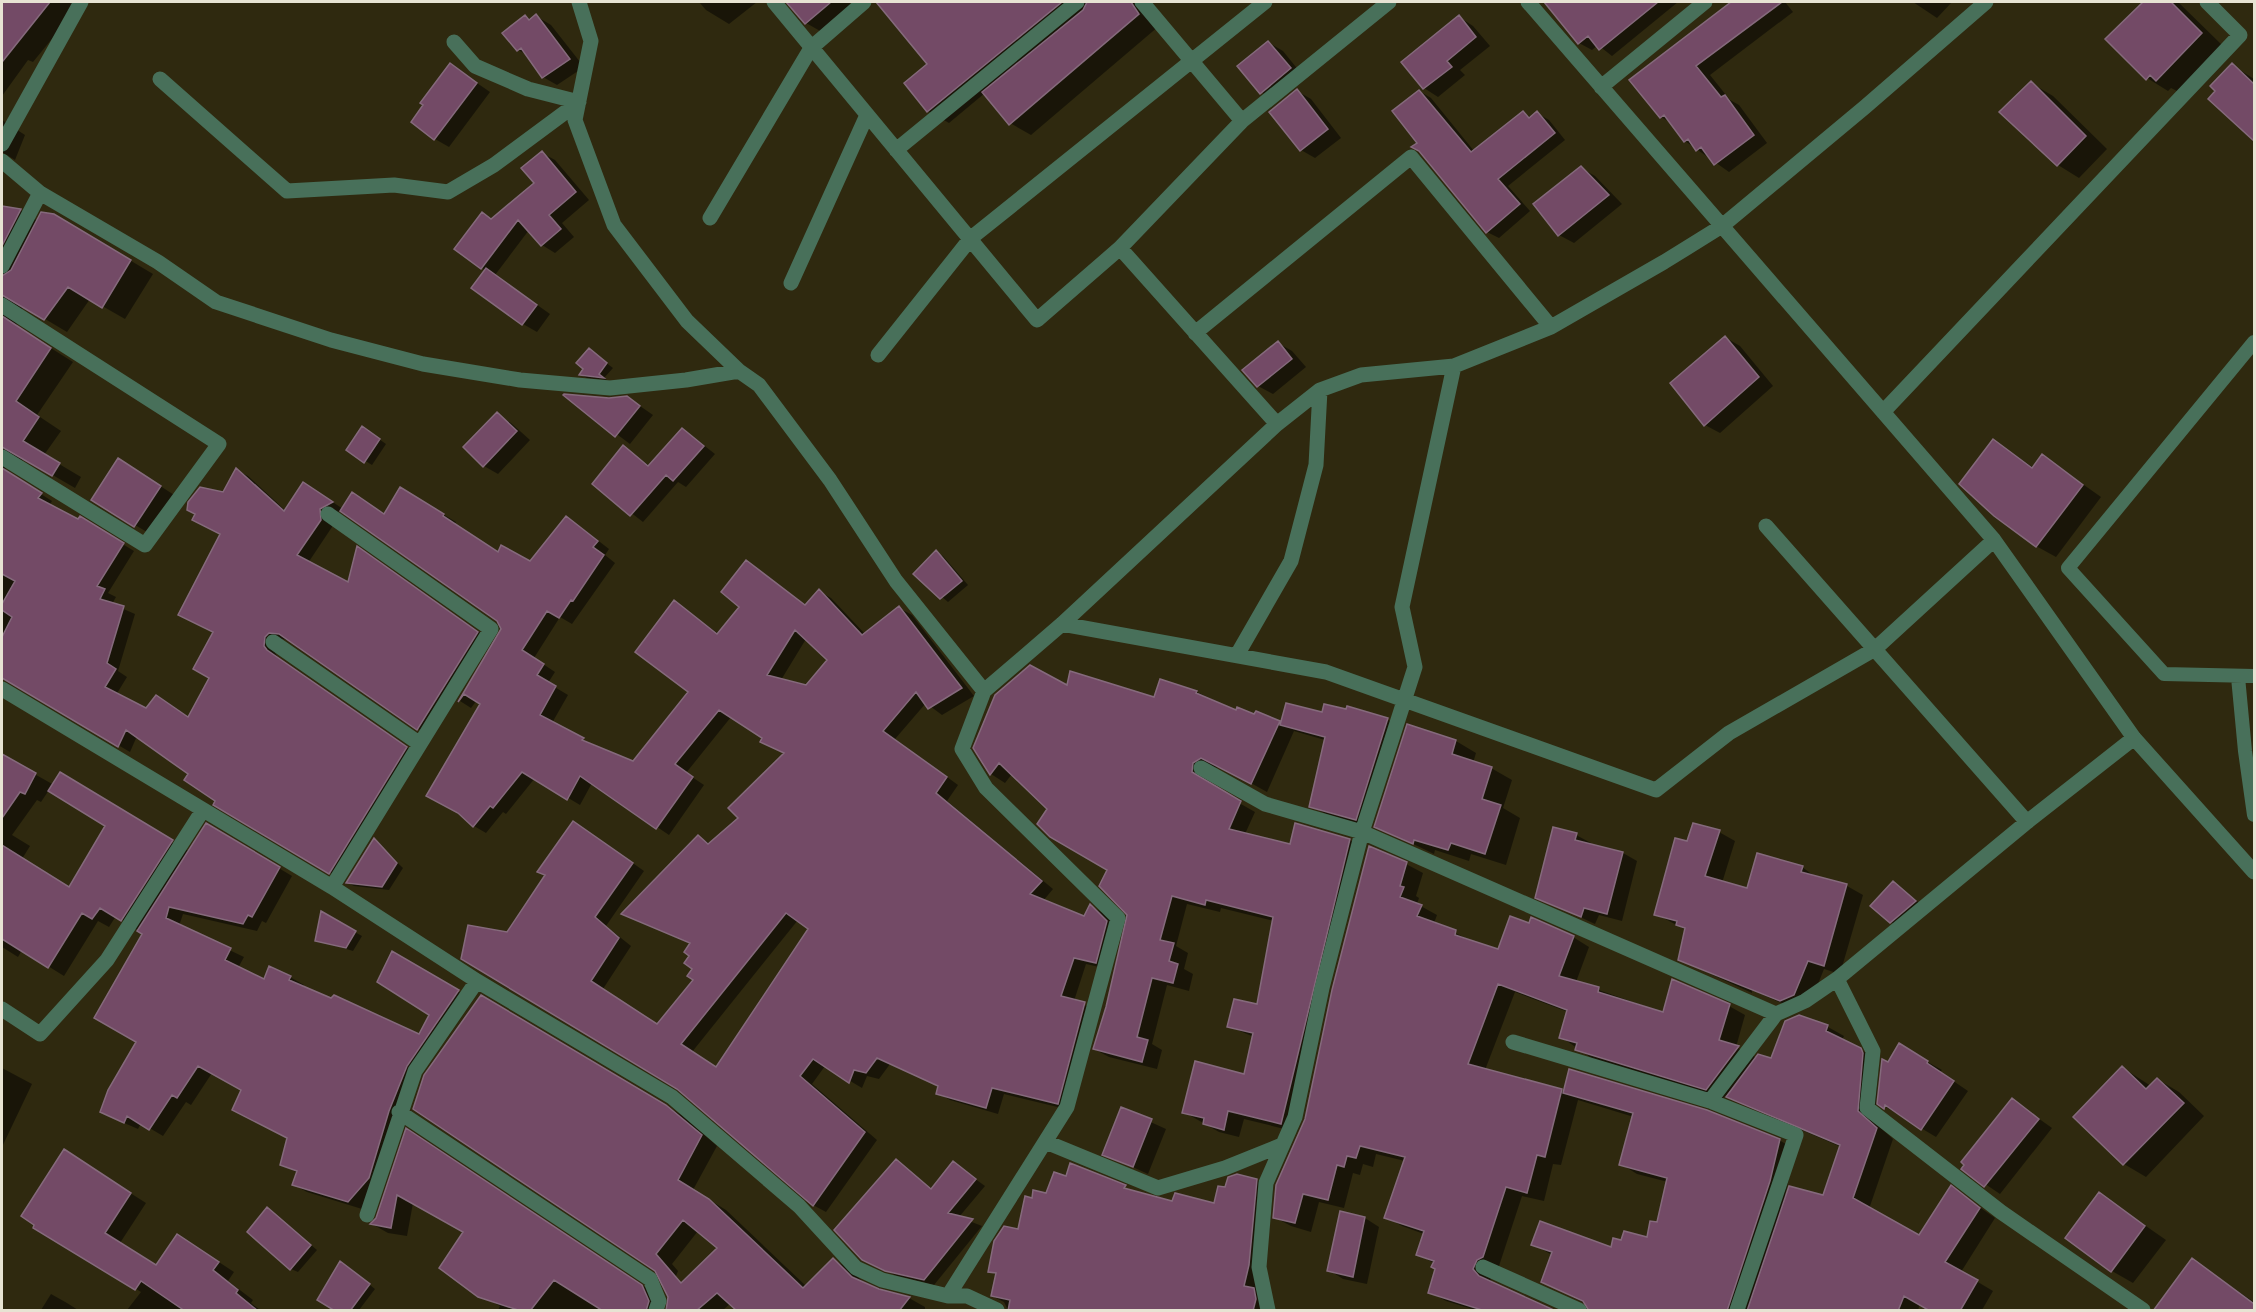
<svg xmlns="http://www.w3.org/2000/svg" width="2256" height="1312" viewBox="0 0 2256 1312" font-family="'Source Sans 3',sans-serif">
  <style>
    .shadow { fill: #0007; fill-rule: evenodd }
    .building { fill: #734a66; stroke: #856a7c; stroke-width: 1.5; fill-rule: evenodd }
    .lines { fill: none; stroke-linecap: round; stroke-linejoin: round }
    .service { stroke: #48705a; stroke-width: 14 }
    .minor { stroke: #48705a; stroke-width: 15 }
  </style>
  <rect width="100%" height="100%" fill="#2f290f"/>
  <path class="shadow" d="M2 2H82L33 62 28 60 2 96Z
    M699 2H757L729 24 706 10Z
    M788 2H849L858 11 829 36 806 23Z
    M878 2H1139L1159 26 1031 135 1010 123 985 93 949 123 928 111 930 64Z
    M1546 2 1597 3 1678 2 1612 56 1598 45 1592 50 1579 43Z
    M1733 2H1785L1793 12 1710 75 1730 100 1739 105 1767 143 1729 172 1685 141 1673 124 1661 117 1631 81Z
    M1913 2H1952L1937 18Z
    M2145 2H2178L2223 46 2179 92 2171 88 2168 91 2147 78 2107 39Z
    M525 16 532 20 536 16 551 25 584 67 557 85 543 77 528 55 518 50Z
    M1459 17 1473 26 1490 46 1460 70 1465 75 1438 97 1424 88Z
    M1269 43 1283 51 1304 77 1276 101 1261 92Z
    M451 65 490 92 449 147 435 139Z
    M2232 65 2254 79V139L2210 99Z
    M2031 83 2053 96 2107 149 2079 178 2058 165Z
    M1297 91 1311 99 1341 138 1315 158 1301 150Z
    M1419 91 1431 98 1474 151 1523 113 1532 118 1537 113 1549 120 1565 140 1508 186 1530 211 1499 238 1487 232 1421 151Z
    M2 120 25 135 15 160 2 152Z
    M542 153 555 160 589 200 562 223 574 237 555 253 542 245 529 230 495 275 550 314 537 332 523 324 482 267 492 220 536 183Z
    M1581 168 1595 176 1622 204 1574 243 1559 235Z
    M2 208 20 210 38 221 76 228 153 274 125 319 90 299 67 332 25 307 16 312 14 319 19 328 73 362 37 415 61 431 44 455 81 477 75 488 25 459 19 462 2 452Z
    M1726 338 1740 346 1773 386 1720 433 1705 425Z
    M1278 343 1292 351 1306 367 1273 394 1258 386Z
    M589 350 613 368 604 378 607 380 587 378 581 375 585 369Z
    M567 397H627L653 415 630 444Z
    M497 414 511 423 530 440 498 474 484 466Z
    M683 429 715 454 686 487 678 482 643 522 594 484 623 447 650 466Z
    M369 432 386 444 372 465 348 450Z
    M1994 441 2034 468 2043 456 2101 497 2056 557 2036 546Z
    M2 463 9 474 52 501 49 506 78 521 80 518 134 551 108 593 116 597 112 604 135 614 118 671 127 677 116 695 147 710 189 718 211 677 224 494 236 470 248 476 286 511 315 490 343 509 353 494 385 515 401 489 456 522 454 525 499 553 530 563 566 518 578 525 609 549 605 555 615 563 572 624 560 617 534 658 555 672 548 683 568 695 552 723 580 747 584 740 634 763 690 691 674 602 719 634 741 607 746 562 806 605 819 591 831 598 866 635 899 608 912 615 974 696 942 715 926 703 895 739 958 785 947 801 1053 889 1043 901 1085 918 1091 906 1103 913 1119 929 1108 969 1086 964 1074 1001 1097 1010 1070 1110 1004 1094 998 1114 950 1100 938 1093 939 1086 890 1064 879 1079 867 1076 862 1088 825 1066 812 1084 877 1140 826 1212 813 1205 507 934 547 876 539 872 586 830 644 871 606 926 631 946 603 989 658 1026 695 979 691 944 624 914 699 837 711 844 740 818 786 754 731 717 686 773 704 785 669 835 592 783 580 805 535 778 506 814 503 812 486 833 474 826 482 704 477 700 471 708 460 701 501 635 502 625 342 510 331 515 332 527 308 563 349 585 369 555 489 639 429 736 289 640 282 639 276 644 275 653 279 659 418 755 341 879 215 804 217 800 190 773 137 736 130 752 2 677ZM806 639 829 660 806 687 781 680ZM798 920 810 929 717 1069 692 1052Z
    M140 473 182 500 157 538 93 500Z
    M936 552 943 556 968 585 948 602 915 574Z
    M1161 681 1197 692 1237 711 1282 724 1347 711 1348 708 1388 720 1402 728 1370 827 1326 814 1311 806 1325 740 1294 731 1267 792 1222 767 1211 768 1206 778 1211 787 1255 812 1245 834 1291 846 1350 840 1365 849 1327 995 1297 1132 1244 1119 1239 1137 1219 1132 1184 1112 1246 1076 1254 1037 1228 1026 1258 1006 1274 921 1221 908 1220 912 1187 904 1176 946 1188 953 1184 969 1193 974 1189 991 1167 985 1152 1044 1162 1050 1157 1069 1109 1057 1094 1049 1107 1007 1129 914 1109 871 1051 836 1049 808 1012 774 1005 783 991 774 974 748 996 696 1068 687 1155 699Z
    M1408 726 1456 741 1476 753 1473 763 1491 768 1512 780 1503 808 1520 818 1506 865 1471 854 1469 861 1435 850 1434 854 1376 826Z
    M6 758 54 785 191 852 207 825 292 876 266 923 262 921 257 931 183 914 179 926 244 957 238 968 264 981 290 977 304 985 303 987 420 1036 431 1015 392 953 471 999 420 1073 362 1209 307 1192 294 1185 298 1173 282 1165 289 1138 243 1089 212 1073 191 1105 186 1102 163 1136 141 1123 138 1129 115 1119 138 1042 144 934 116 916 109 927 98 921 64 976 22 950 18 957 2 947V766ZM49 790 108 825 70 888 22 859 30 846 12 835 37 800 41 802Z
    M1719 832 1735 841 1722 883 1748 890 1802 867 1817 878 1847 886 1863 895 1840 974 1824 969 1810 1004 1797 1010 1752 990V993L1680 960 1686 930 1656 914 1688 843Z
    M1576 835 1591 843 1590 845 1623 853 1637 861 1622 921 1599 915 1595 924 1537 897Z
    M374 840 403 868 389 890 354 886 348 883Z
    M1406 864 1423 873 1416 896 1419 898 1417 904 1437 915 1434 923 1472 941 1499 951 1573 937 1589 947 1576 982 1664 1013 1729 1006 1745 1015 1736 1047 1757 1058 1772 1060 1799 1016 1828 1027 1844 1036 1842 1040 1877 1059 1879 1063 1874 1122 1893 1139 1869 1209 1920 1237 1951 1187 1995 1218 1961 1272 1993 1291 1982 1310H1933L1920 1304 1918 1310H1589L1588 1305 1543 1282 1552 1255 1533 1244 1612 1249 1622 1242 1648 1239 1658 1224 1668 1182 1637 1174 1621 1164 1634 1117 1578 1100 1561 1165 1553 1164 1544 1201 1522 1196 1499 1266 1490 1273 1491 1283 1556 1310H1475L1446 1301 1430 1292 1437 1269 1435 1264 1418 1254 1424 1234 1402 1226 1386 1217 1405 1161 1376 1154 1373 1167 1363 1164 1360 1175 1353 1173 1344 1208 1319 1202 1311 1232 1291 1226 1274 1217 1306 1119ZM1515 992 1568 1012 1561 1037 1593 1059 1723 1098 1726 1095 1744 1105 1841 1147 1824 1197 1785 1195 1796 1150 1779 1140 1565 1092 1485 1070Z
    M1893 883 1929 910 1905 930 1891 922Z
    M322 914 362 936 353 951 316 940Z
    M482 997 683 1116 717 1146 693 1190 726 1210 806 1286 834 1260 850 1269 865 1284 909 1298 925 1307V1310H739L731 1303 723 1310H692L719 1248 698 1231 672 1264 678 1271 674 1281Z
    M1899 1046 1942 1070 1940 1072 1968 1091 1936 1137 1879 1103 1889 1064Z
    M2 1068 32 1084 2 1147Z
    M2123 1068 2151 1086 2157 1079 2179 1092 2204 1116 2146 1177 2124 1164 2075 1117Z
    M2013 1100 2052 1128 2000 1194 1963 1169Z
    M1122 1109 1166 1129 1148 1174 1104 1154Z
    M423 1140 658 1296 662 1310H498L500 1306 479 1295 465 1232 413 1203 407 1236 388 1233 372 1224Z
    M80 1161 146 1203 120 1243 157 1266 193 1245 234 1272 228 1281 253 1300 251 1303 260 1310H127L141 1292 35 1227Z
    M896 1161 932 1189 953 1163 985 1186 959 1217 982 1226 934 1285 897 1276 874 1265Z
    M1071 1165 1137 1194 1173 1202 1215 1205 1227 1189 1257 1180 1273 1190 1265 1274 1271 1310H1008L1004 1302 992 1296 997 1275 989 1271 1019 1231 1033 1199 1047 1195 1066 1178Z
    M2100 1194 2166 1240 2133 1283 2112 1271Z
    M268 1209 317 1250 298 1272 291 1269Z
    M1365 1218 1379 1227 1367 1284 1343 1279 1329 1270Z
    M2192 1260 2254 1302V1310H2166Z
    M347 1267 375 1289 359 1310H338Z
    M51 1294 67 1303 78 1310H41Z"/>
  <path class="building" d="M2 2H50L2 62Z
    M786 2H831L805 24Z
    M876 2H1062L927 112 904 83 927 64Z
    M1087 2H1131L1139 14 1009 125 982 92 1083 10Z
    M1544 2H1658L1599 50 1588 36 1578 44Z
    M1731 2H1782L1696 66 1721 97 1725 95 1754 135 1714 165 1701 147 1696 151 1688 139 1684 142 1664 115 1660 118 1629 80Z
    M2143 2H2171L2202 33 2156 81 2150 75 2146 80 2105 39Z
    M536 14 570 59 542 78 521 48 517 51 502 33 525 15 529 20Z
    M1459 15 1476 37 1447 61 1452 67 1423 89 1401 62Z
    M1268 41 1291 68 1260 94 1237 66Z
    M450 63 477 83 434 140 411 122 423 105 420 103Z
    M2232 63 2254 84V141L2208 99 2215 91 2210 86Z
    M2031 81 2086 136 2057 166 1999 112Z
    M1297 89 1328 129 1300 151 1269 112Z
    M1419 90 1471 152 1523 111 1529 118 1537 111 1555 133 1498 179 1520 204 1486 233 1419 151 1411 147 1417 143 1392 111Z
    M542 151 576 192 549 215 561 229 541 246 518 220 481 269 454 249 482 212 491 219 534 183 521 168Z
    M1581 166 1609 195 1558 236 1533 204Z
    M2 206 21 209 2 246Z
    M41 212 54 214 131 260 102 308 68 287 44 320 2 295V276L11 270Z
    M486 268 537 305 522 325 471 288Z
    M2 316 51 348 16 401 39 417 23 441 60 463 52 476 2 447Z
    M1725 336 1759 377 1704 426 1670 383Z
    M1278 341 1292 359 1257 387 1242 370Z
    M589 348 607 363 599 374 604 378 579 375 583 369 576 363Z
    M564 394 609 398 627 396 640 406 615 437 563 395Z
    M497 412 517 431 483 467 463 447Z
    M362 426 380 439 364 463 346 450Z
    M682 428 704 446 673 481 666 475 630 516 592 484 623 445 648 466Z
    M1993 439 2032 468 2042 454 2083 485 2036 547 1994 516 1959 484Z
    M118 458 161 486 134 527 91 500Z
    M2 468 42 493 38 498 78 519 80 516 124 543 97 586 105 589 100 599 124 606 107 663 116 669 105 687 146 708 156 695 188 717 209 678 193 669 213 632 178 615 220 534 192 520 195 514 187 510 188 502 200 487 223 492 236 468 284 511 303 482 333 502 320 509 321 520 297 555 348 582 357 546 478 632 417 730 279 634 269 633 265 637 264 646 267 650 407 747 329 874 213 805 215 801 184 780 188 774 126 730 118 747 2 678V637L12 617 2 610V604L15 581 2 574Z
    M400 487 444 514 443 516 498 552 501 545 530 561 566 516 598 541 593 547 604 555 573 601 571 600 559 618 547 611 522 650 544 664 537 675 556 686 540 715 584 738 582 740 633 761 688 692 635 652 674 600 717 634 739 607 721 592 746 560 805 605 819 589 862 635 899 606 962 688 928 709 916 692 883 731 947 777 936 793 1042 881 1030 894 1084 916 1090 904 1107 921 1096 963 1074 958 1061 996 1085 1002 1058 1104 992 1088 986 1108 936 1094 938 1086 877 1058 866 1073 854 1070 849 1083 813 1059 800 1076 865 1132 813 1206 677 1089 461 959 468 925 507 932 545 875 537 872 573 821 633 863 595 917 619 938 591 981 657 1024 693 980 687 976 692 969 684 963 689 956 684 952 690 943 621 914 698 835 708 844 738 818 728 808 784 753 760 742 762 738 719 710 675 764 693 777 656 829 580 776 567 800 522 772 493 808 490 806 473 827 458 813 426 796 480 704 464 694 458 702 501 629 497 621 340 511 352 492 384 514ZM795 630 827 660 806 685 767 675ZM786 913 808 929 716 1067 681 1044Z
    M936 550 962 581 940 599 913 574Z
    M1030 665 1067 685 1070 671 1154 697 1160 679 1197 691 1196 693 1236 710 1237 707 1254 714 1256 711 1280 721 1251 784 1201 758 1193 763 1192 772 1241 801 1229 829 1290 844 1295 823 1350 839 1281 1124 1228 1111 1224 1130 1203 1124 1204 1118 1182 1113 1195 1061 1244 1074 1253 1033 1227 1027 1234 999 1257 1004 1273 917 1206 900 1205 905 1172 896 1160 940 1174 943 1169 961 1178 964 1173 983 1152 978 1137 1037 1148 1040 1142 1062 1093 1049 1106 1007 1127 915 1099 886 1107 870 1050 837 1037 824 1047 809 999 763 990 775 973 748 995 695Z
    M1286 703 1322 712 1324 704 1346 709 1347 706 1388 718 1356 820 1309 807 1325 737 1280 725Z
    M1407 724 1456 740 1452 754 1492 767 1482 799 1501 805 1485 854 1451 843 1448 850 1414 840 1413 844 1374 827Z
    M2 754 36 773 25 794 20 792 2 818Z
    M60 772 173 840 121 921 100 908 92 919 82 913 48 968 2 939V845L69 887 105 826 48 791Z
    M206 823 280 867 252 917 248 915 243 924 169 907 166 918 231 948 225 960 264 979 269 966 291 976 289 980 331 998 334 995 419 1034 429 1015 377 982 392 951 459 990 407 1066 389 1111 369 1178 348 1202 292 1185 297 1171 280 1165 287 1138 232 1110 241 1090 198 1066 177 1098 172 1095 149 1130 127 1116 124 1123 100 1112 108 1090 136 1042 94 1018 142 934 137 931Z
    M1693 823 1720 830 1705 876 1747 888 1757 853 1803 866 1801 872 1847 884 1824 966 1808 961 1794 995 1780 1001 1678 960 1685 928 1676 925 1677 921 1654 915 1675 838 1687 841Z
    M1553 827 1577 833 1575 840 1623 852 1607 914 1584 908 1581 917 1535 898Z
    M374 838 397 863 382 887 346 883Z
    M1369 846 1407 862 1400 886 1404 887 1400 897 1422 905 1417 916 1456 930 1455 935 1498 949 1510 916 1529 923 1531 917 1574 936 1559 976 1599 987 1598 992 1663 1012 1672 979 1730 1004 1719 1040 1739 1046 1706 1090 1575 1050 1577 1043 1559 1038 1567 1010 1498 984 1468 1064 1562 1089 1545 1157 1537 1155 1527 1193 1506 1187 1483 1257 1477 1260 1473 1269 1479 1276 1556 1311H1485L1428 1293 1435 1269 1431 1267 1434 1261 1416 1255 1424 1231 1384 1218 1405 1157 1360 1146 1356 1158 1347 1156 1344 1167 1337 1165 1328 1200 1303 1194 1295 1223 1273 1218 1276 1185 1305 1119 1332 990Z
    M1893 881 1916 901 1890 923 1870 906Z
    M321 911 356 931 346 948 315 941Z
    M481 995 666 1105 702 1135 678 1180 709 1199 803 1288 833 1258 852 1277 879 1289 910 1297 899 1311H737L717 1293 696 1311H666L668 1297 655 1271 413 1109 424 1075ZM683 1220 717 1248 681 1283 656 1254Z
    M1799 1015 1828 1025 1826 1031 1861 1048 1863 1053 1858 1111 1877 1128 1853 1198 1919 1235 1951 1185 1980 1208 1945 1262 1978 1280 1960 1311H1930L1904 1296 1898 1311H1747L1789 1186 1823 1195 1840 1145 1726 1097 1758 1054 1771 1058 1785 1021Z
    M1899 1043 1928 1061 1927 1063 1954 1081 1921 1130 1885 1105 1884 1109 1877 1104 1882 1059 1888 1062Z
    M2122 1066 2146 1089 2157 1078 2184 1103 2123 1165 2073 1117Z
    M1569 1069 1707 1110 1780 1139 1770 1181 1727 1311H1589L1583 1301 1541 1282 1552 1252 1531 1245 1540 1221 1611 1247 1613 1238 1621 1240 1624 1231 1647 1237 1650 1221 1657 1222 1667 1178 1619 1165 1633 1113 1563 1093Z
    M2012 1098 2039 1119 1984 1187 1961 1169 1964 1165 1961 1162Z
    M1121 1107 1152 1119 1133 1167 1102 1155Z
    M406 1128 642 1285 649 1301 646 1311H603L554 1280 530 1311H521L478 1297 439 1268 463 1232 397 1195 391 1228 370 1224 376 1218Z
    M64 1149 131 1193 105 1233 156 1265 177 1234 219 1262 213 1270 238 1290 236 1293 258 1311H185L141 1281 135 1290 33 1228 34 1225 21 1216Z
    M896 1159 931 1189 953 1161 976 1179 948 1213 973 1219 924 1280 885 1271 862 1260 834 1230Z
    M1070 1163 1126 1185 1124 1188 1172 1201 1175 1193 1214 1203 1218 1186 1225 1187 1228 1177 1237 1174 1257 1179 1249 1265 1244 1286 1254 1288 1256 1299 1253 1311H1008L1010 1300 991 1296 996 1273 988 1272 994 1241 1004 1226 1018 1229 1025 1196 1032 1198 1033 1190 1046 1193 1054 1172 1066 1176Z
    M2099 1192 2145 1226 2111 1272 2065 1238Z
    M267 1207 311 1245 290 1270 247 1232Z
    M1340 1211 1365 1217 1353 1277 1327 1271Z
    M2192 1258 2254 1304V1311H2153Z
    M340 1261 370 1284 350 1311H335L317 1300Z"/>
  <g class="lines">
    <path class="service" d="M2254 342 2068 568 2164 674 2254 676
      M2238 677 2245 751 2254 815"/>
    <path class="minor" d="M579 2 591 41 575 120 614 225 687 321 739 371 759 385 830 480 896 581 984 691
      M774 2 1037 320 1120 248 1242 121 1389 2
      M1142 2 1242 121
      M1528 2 1994 540 2134 738 2254 872
      M160 79 287 191 394 185 448 192 494 165 579 102 528 89 475 66 454 42
      M1601 87 1705 2
      M2 144 81 2
      M896 150 1077 2
      M2 161 40 193
      M710 218 811 48 864 2
      M1120 248 1277 424
      M2 266 40 193 158 262 216 302 331 340 423 364 520 380 610 388 686 380 739 371
      M791 283 867 115
      M2 305 219 444 145 545 2 457
      M1195 333 1411 157 1551 327
      M878 355 971 238 1265 2
      M1883 412 2240 35 2207 2
      M328 514 491 629 420 744
      M1766 526 2027 822
      M1062 624 1326 672 1656 790 1729 733 1875 649 1994 540
      M273 642 420 744 332 887
      M1237 655 1291 561 1316 465 1320 390
      M2 689 332 887 477 981 672 1097 799 1206 856 1268 882 1280 948 1296H967L997 1310
      M2134 738 2027 822 1837 979 1873 1051 1867 1108 2001 1212 2143 1310
      M1201 768 1265 804 1362 832 1776 1014
      M2 1009 40 1034 107 960 203 810
      M1513 1042 1710 1101 1796 1135 1737 1310
      M1710 1101 1776 1014 1805 1001 1837 979
      M399 1112 650 1279 659 1301 656 1310
      M1046 1142 1158 1188 1225 1168 1282 1145
      M367 1215 415 1071 477 981
      M1483 1267 1579 1310
      M948 1296 1067 1107 1118 918 986 788 962 749 984 691 1062 624 1277 424 1320 390 1361 375 1454 366 1551 327 1664 262 1722 226 1865 107 1986 2
      M1268 1310 1259 1267 1266 1183 1295 1117 1322 988 1362 832 1415 667 1402 607 1454 366"/>
  </g>
  <rect width="2256" height="1312" fill="none" stroke="#e7e3d3" stroke-width="6"/>
</svg>
